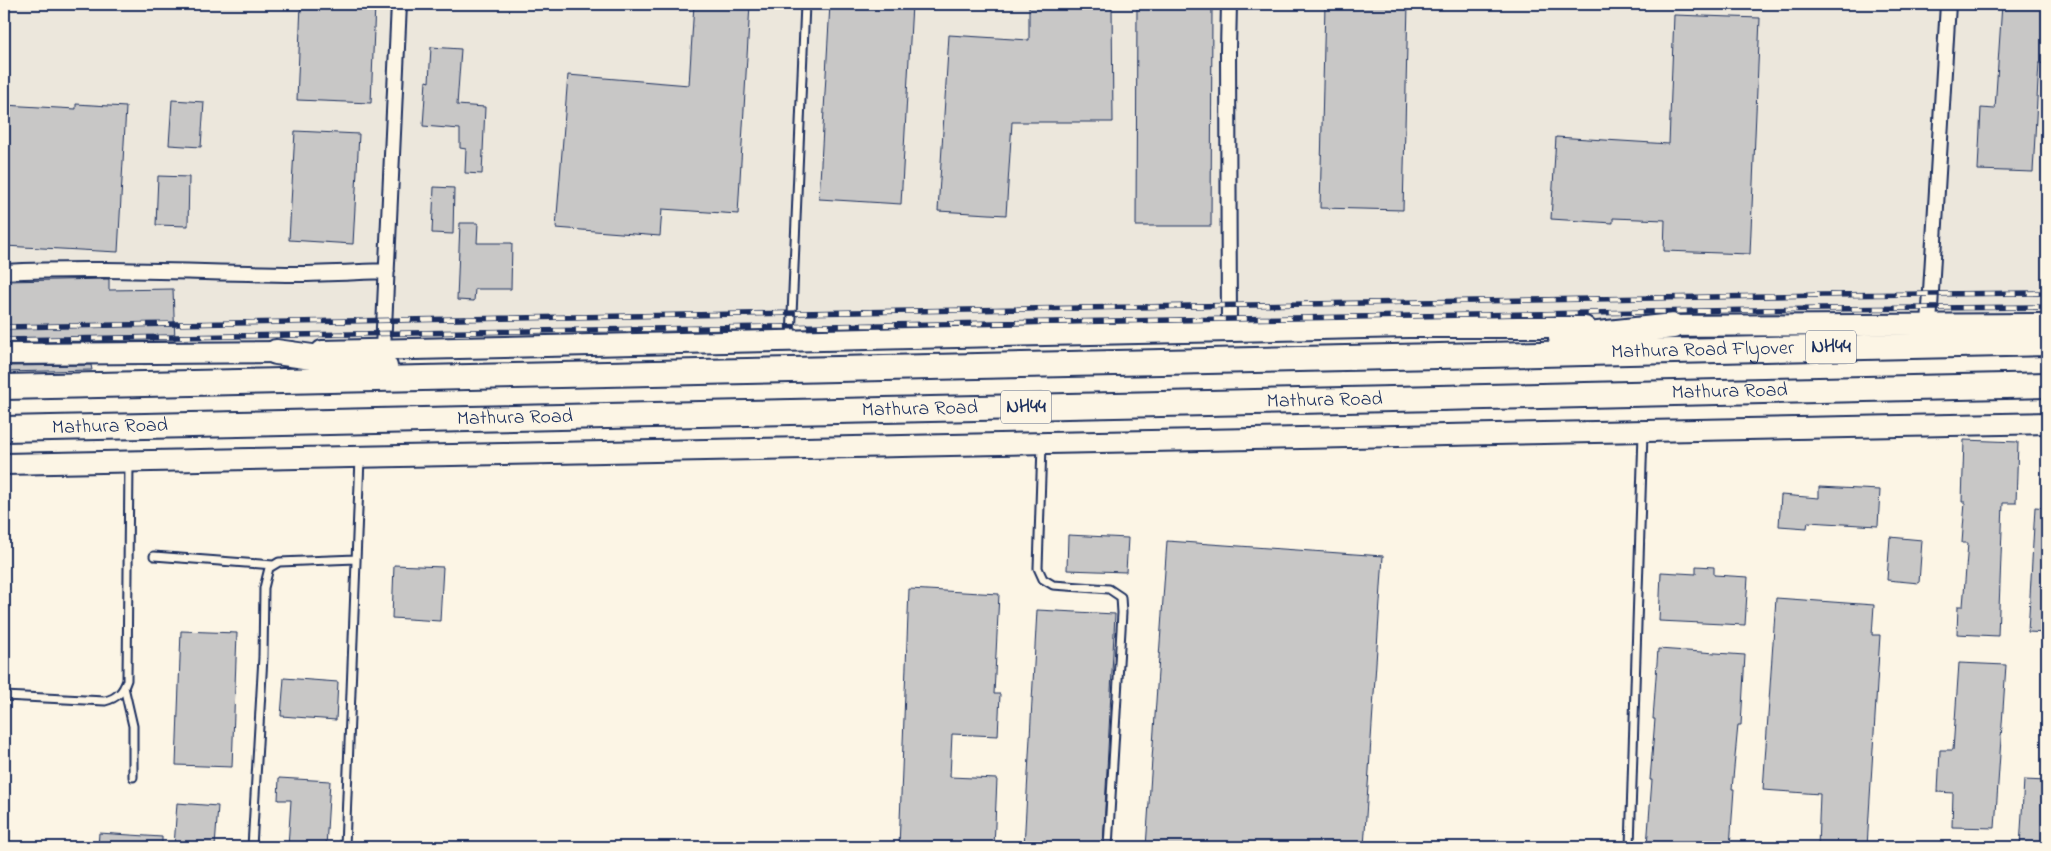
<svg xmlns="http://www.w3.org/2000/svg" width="2051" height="851" viewBox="0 0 2051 851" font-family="'Indie Flower',sans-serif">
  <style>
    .built { fill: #ece7dc }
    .building { fill: #c8c7c6; stroke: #1b2f5e }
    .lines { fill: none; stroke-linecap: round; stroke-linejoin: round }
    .service-casing { stroke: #1b2f5e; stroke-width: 11 }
    .minor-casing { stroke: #1b2f5e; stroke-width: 18 }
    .secondary-casing { stroke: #1b2f5e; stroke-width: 24 }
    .trunk-casing { stroke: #1b2f5e; stroke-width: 28 }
    .service { stroke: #fcf5e5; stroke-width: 7 }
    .minor { stroke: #fcf5e5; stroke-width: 14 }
    .secondary { stroke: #fcf5e5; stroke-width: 20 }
    .trunk { stroke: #fcf5e5; stroke-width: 24 }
    .rail-casing { stroke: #1b2f5e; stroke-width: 5.5 }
    .rail { stroke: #fcf5e5; stroke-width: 4; stroke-dasharray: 11; stroke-linecap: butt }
    .labels { text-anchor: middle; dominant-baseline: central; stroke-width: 4; stroke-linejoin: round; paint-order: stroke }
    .shield { fill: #fcf5e5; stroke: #5e6a86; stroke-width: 1 }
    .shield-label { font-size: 19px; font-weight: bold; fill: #1b2f5e }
    .street-label { font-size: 20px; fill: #1b2f5e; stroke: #fcf5e5 }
  </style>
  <rect width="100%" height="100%" fill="#fcf5e5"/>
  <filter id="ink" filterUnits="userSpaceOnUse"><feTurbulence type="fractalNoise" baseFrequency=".02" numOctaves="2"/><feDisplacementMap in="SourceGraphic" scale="10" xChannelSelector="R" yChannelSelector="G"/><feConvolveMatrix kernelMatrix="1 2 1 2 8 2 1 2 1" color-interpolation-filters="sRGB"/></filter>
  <g filter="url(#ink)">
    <path class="built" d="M4 4H2047V314L4 364Z"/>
    <path class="building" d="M301 4H375L371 103 297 100Z
      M694 4H750L738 214 662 209 660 236 556 228 568 75 689 85Z
      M830 4H912L901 204 819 199Z
      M1029 4H1112L1113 122H1012L1006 215 938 211 949 35 1029 40Z
      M1325 4H1408L1403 210 1320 208Z
      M2002 4H2047V64L2039 63 2033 172 1978 170 1981 108 1995 109Z
      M1137 5H1212L1211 226H1136Z
      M1674 15 1760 18 1750 254 1664 251 1665 220 1613 218V223L1551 219 1556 137 1669 144Z
      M431 47 461 49 457 105 485 107 482 174 465 173 466 149 460 148V129L423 126 426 81 429 82Z
      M172 100 204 102 201 147 169 145Z
      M76 104 126 107 118 252 4 246V105L76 109Z
      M295 131 359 134 353 244 289 240Z
      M158 176 189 177 188 226 156 225Z
      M434 187 454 188 453 234 432 233Z
      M460 223H478L477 243H512L511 289H475L474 301 457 300Z
      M109 279V290L173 289 175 341 4 342V281Z
      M91 365 92 370 4 372V366Z
      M1964 440 2018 442 2016 503H2003L1998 636 1957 634 1958 606H1963L1968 543H1962L1965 502H1962Z
      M1819 487 1880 490 1878 526 1808 522 1807 528 1779 526 1781 495 1819 498Z
      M2035 507 2047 508V633L2028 632Z
      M1068 535 1128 538 1126 572 1067 570Z
      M1890 537 1922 540 1919 583 1887 580Z
      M1167 541 1383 556 1364 847H1146Z
      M394 565 443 567 440 621 392 618Z
      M1696 566 1714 567V575L1748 577 1745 625 1659 621 1661 572 1696 574Z
      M909 589 999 594 994 694H1000L998 736 952 734 950 777 997 779 994 847H899Z
      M1776 598 1874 605 1872 635H1880L1867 847H1818L1820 794 1763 790Z
      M1037 610 1115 614 1103 847H1024Z
      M181 631 237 633 232 767 176 765Z
      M1658 649 1745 655 1741 725H1738L1732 789H1734L1730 847 1647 846 1652 780H1650L1655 719H1653Z
      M1959 663 2006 665 1995 828 1952 827 1953 793 1938 792 1940 750H1953Z
      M284 678 338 682 336 720 281 716Z
      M279 778 330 781 326 847H288L291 800H278Z
      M2024 780 2047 781V847H2020Z
      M177 803 218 806 215 847H174Z
      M99 833 162 837V847H98Z"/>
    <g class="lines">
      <g class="service-casing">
        <path id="service" d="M791 339 805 4
          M1042 445 1038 568 1043 579 1053 585 1109 589 1121 597 1122 613 1108 847
          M154 556 273 565
          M124 687 133 726V777
          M4 696 105 701C117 698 123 692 127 680L129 463
          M252 847 263 657 264 588 269 568 279 562 356 559
          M345 847 360 458
          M1630 847 1643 433"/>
      </g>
      <g class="minor-casing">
        <path id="minor" d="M1229 4 1228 50 1229 331
          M4 272C101 267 198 273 296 274 326 274 356 272 387 271
          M1929 325 1948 4
          M383 349 399 4"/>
      </g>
      <g class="secondary-casing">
        <path id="secondary" d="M1657 326 2047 324
          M322 351 1408 327H1585
          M4 354 291 352
          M4 464 2047 423"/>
      </g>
      <g class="trunk-casing">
        <g id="trunk">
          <path d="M1561 338 1673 326"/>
          <path d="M276 352 385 367"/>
          <path id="s1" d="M4 387 2047 343"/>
          <path id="s2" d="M4 429 2047 385"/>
        </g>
      </g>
      <use href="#service" class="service"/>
      <use href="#minor" class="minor"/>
      <use href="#secondary" class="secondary"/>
      <use href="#trunk" class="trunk"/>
      <g class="rail-casing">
        <path id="rail" d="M4 327 1822 295 2047 293
          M4 340 1822 309 2047 307"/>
      </g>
      <use href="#rail" class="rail"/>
    </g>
  </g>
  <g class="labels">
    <g class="shield">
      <rect x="1806" y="330.5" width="50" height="33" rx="4"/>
      <rect x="1001" y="390.5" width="50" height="33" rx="4"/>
    </g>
    <g class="shield-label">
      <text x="1831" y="347">NH44</text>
      <text x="1026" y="407">NH44</text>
    </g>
    <g class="street-label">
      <text stroke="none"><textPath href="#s1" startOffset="1699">Mathura Road Flyover</textPath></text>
      <text stroke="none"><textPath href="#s2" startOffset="1726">Mathura Road</textPath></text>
      <text stroke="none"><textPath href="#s2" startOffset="1321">Mathura Road</textPath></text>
      <text stroke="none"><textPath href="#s2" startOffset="916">Mathura Road</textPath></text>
      <text stroke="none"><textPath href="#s2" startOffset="511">Mathura Road</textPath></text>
      <text stroke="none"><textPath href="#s2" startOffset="106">Mathura Road</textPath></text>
    </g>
  </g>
  <rect width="2051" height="851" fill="none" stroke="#fcf5e5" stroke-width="20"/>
  <rect x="10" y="10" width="2031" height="831" fill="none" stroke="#1b2f5e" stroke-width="2" filter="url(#ink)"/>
</svg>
